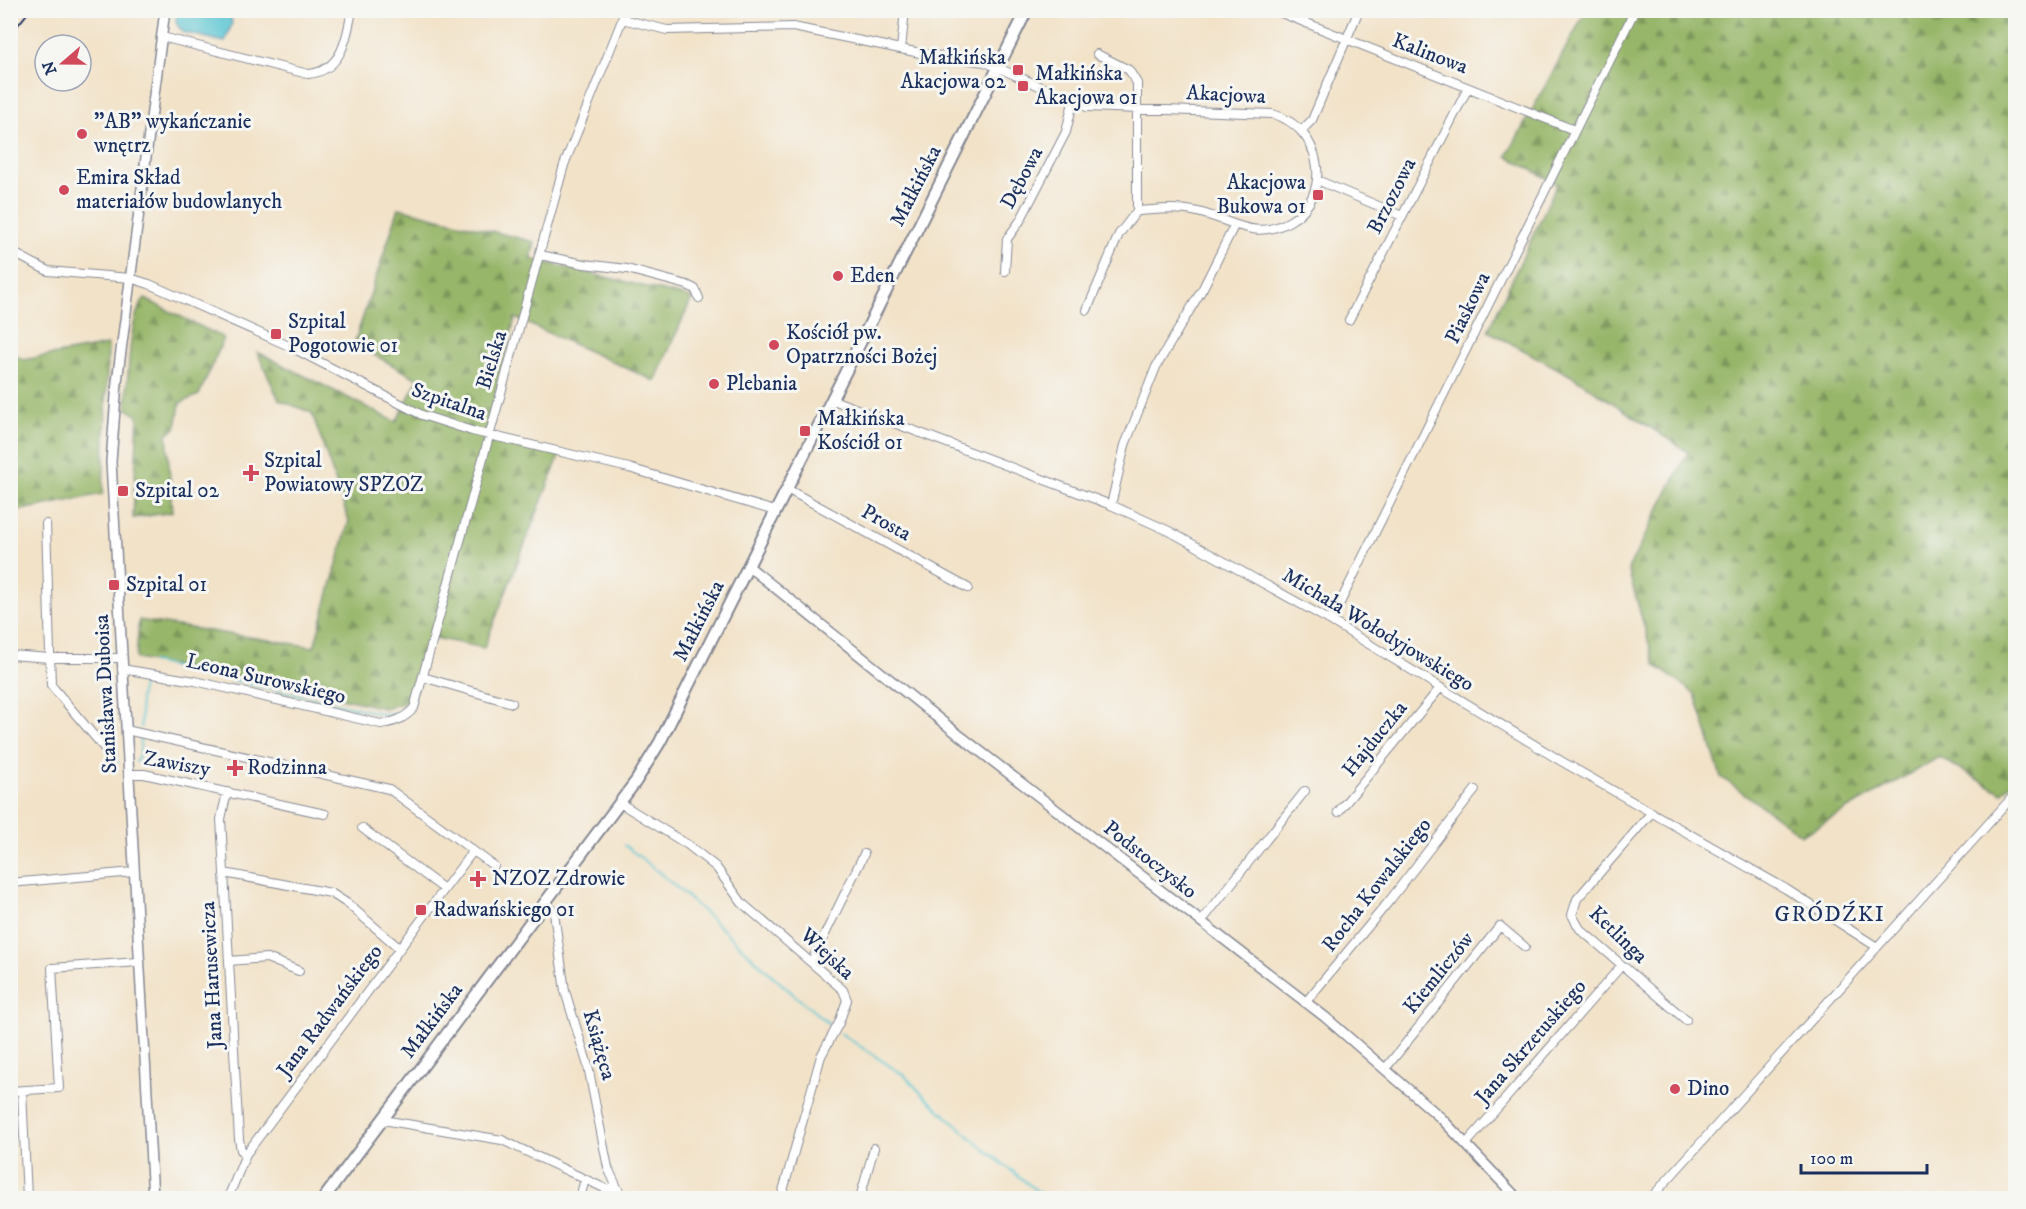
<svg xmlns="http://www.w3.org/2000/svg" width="2026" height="1209" viewBox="0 0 2026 1209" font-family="'IM FELL DW Pica',serif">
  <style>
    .forest { fill: url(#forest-firs); stroke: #597264; stroke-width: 1.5 }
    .water { fill: #59c5d2; stroke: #3a7a98; stroke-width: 1.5 }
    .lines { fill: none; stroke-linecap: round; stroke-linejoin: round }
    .stream { stroke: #59c5d2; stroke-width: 2 }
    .minor-casing { stroke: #868893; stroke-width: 10 }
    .tertiary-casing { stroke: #868893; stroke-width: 12 }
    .secondary-casing { stroke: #868893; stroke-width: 14 }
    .minor { stroke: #fff; stroke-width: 8 }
    .tertiary { stroke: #fff; stroke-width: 9 }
    .secondary { stroke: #fff; stroke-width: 10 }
    .rail { stroke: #1b2f5e; stroke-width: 2 }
    .poi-dot { fill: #d1495b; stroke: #f6f6f2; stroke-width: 2 }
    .labels { text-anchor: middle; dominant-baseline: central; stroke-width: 6; stroke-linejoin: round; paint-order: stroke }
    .street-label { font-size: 21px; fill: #1b2f5e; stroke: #f6f6f2 }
    .poi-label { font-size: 21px; fill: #1b2f5e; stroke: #f6f6f2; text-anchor: start }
    .neighbourhood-label { font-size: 22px; letter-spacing: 1.5px; fill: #1b2f5e; stroke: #f6f6f2 }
  </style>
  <defs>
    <pattern id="forest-firs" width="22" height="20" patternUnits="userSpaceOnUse" patternTransform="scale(1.5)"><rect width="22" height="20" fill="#97b669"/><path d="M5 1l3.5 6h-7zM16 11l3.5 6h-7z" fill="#7a945a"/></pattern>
  </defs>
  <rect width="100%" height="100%" fill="#f6f6f2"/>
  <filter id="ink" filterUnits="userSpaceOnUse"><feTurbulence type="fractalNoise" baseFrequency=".0167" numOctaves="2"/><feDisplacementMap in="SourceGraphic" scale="12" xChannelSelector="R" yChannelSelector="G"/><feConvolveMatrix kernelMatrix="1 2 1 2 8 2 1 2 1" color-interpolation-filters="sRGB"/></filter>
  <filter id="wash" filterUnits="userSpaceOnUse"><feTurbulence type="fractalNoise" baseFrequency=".008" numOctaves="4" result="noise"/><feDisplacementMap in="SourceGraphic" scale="24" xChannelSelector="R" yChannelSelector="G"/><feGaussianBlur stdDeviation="1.35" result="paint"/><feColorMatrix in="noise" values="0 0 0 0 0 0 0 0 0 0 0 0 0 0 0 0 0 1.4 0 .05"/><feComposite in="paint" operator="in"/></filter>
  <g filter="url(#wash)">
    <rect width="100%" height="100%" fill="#f2e2c8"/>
    <path class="forest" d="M1586 11H2015V779L2002 793 1939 757 1802 835 1721 777 1695 694 1655 665 1628 569 1688 452 1575 378 1488 331 1557 184 1507 156Z
      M399 208 535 242 531 259 692 298 655 381 515 318 484 439 560 454 484 648 430 637 413 701 384 708 311 691 136 659 139 620 314 647 349 521 312 413 279 400 257 352 396 422 418 379 354 344Z
      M145 299 224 338 199 395 180 403 176 428 167 434 172 512 133 518 138 416 126 408C128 384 128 314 145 299Z
      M108 345 103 494 11 512V352L23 360Z"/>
    <path class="water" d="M177 11H216L230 15 232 23 225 42 183 32 176 23Z"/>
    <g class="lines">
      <path class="stream" d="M152 662 383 714 398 713 407 708
        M141 727 140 698 144 681
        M114 756 118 763
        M136 762 140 754V737
        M624 845C698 899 758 969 831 1025
        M840 1033 905 1076 924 1096 978 1144 1046 1198"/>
    </g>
  </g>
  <g filter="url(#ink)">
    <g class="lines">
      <g class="minor-casing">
        <path id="minor" d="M1274 10 1574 130
          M622 19 667 30 793 27 925 54 985 62 1087 107 1272 114C1321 126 1335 195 1290 221 1253 243 1228 217 1193 211 1175 207 1155 210 1137 211
          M162 37 308 74C342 71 347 38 352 10
          M901 49 905 10
          M1301 131 1312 120 1359 10
          M1317 180 1402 216
          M10 251 48 271 130 278 149 284 289 346 422 415 472 431 629 468 775 511
          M540 255 584 264 627 269 687 285 695 289 699 298
          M1005 271 1007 239 1020 221 1066 132 1073 102
          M1087 310 1119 234 1137 211V83L1129 70 1097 54
          M1349 320 1468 88
          M833 400 1111 505 1169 531 1331 621 1561 761 1786 889 1877 947
          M787 489 968 588
          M1111 505 1125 445 1156 367 1203 288 1234 226
          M46 524 51 685 111 756
          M1331 621 1635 10
          M10 655 50 658H122
          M122 669 195 681 381 724C395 722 404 719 414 708L564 165 626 10
          M423 677 512 703
          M126 730 389 789 494 866
          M128 774H144L325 814
          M227 792 221 819 239 1139 241 1150 246 1154
          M620 803 688 845 716 867 742 903 843 990 847 1000 839 1023 821 1056 781 1198
          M1338 812 1440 688
          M1652 812 1577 899 1572 915 1580 929 1686 1020
          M362 828 444 889
          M224 873 331 893 348 904 399 948
          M10 883 134 872
          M546 900 554 913 565 991 588 1066 608 1168 622 1198
          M1201 922 1305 791
          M229 961 267 958 299 971
          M812 961 864 854
          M1305 1003 1390 900 1475 790
          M1385 1069 1500 926 1525 947
          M10 1091 59 1088 52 968 139 962
          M22 1091 27 1198
          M383 1120 502 1140 606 1189 614 1187
          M1466 1144 1622 965
          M228 1198 246 1154 473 851
          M580 1198 585 1179
          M860 1198 874 1148
          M1651 1198 2016 793"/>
      </g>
      <g class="tertiary-casing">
        <path id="tertiary" d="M748 566 959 735 1325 1017 1441 1118 1517 1198
          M153 1198 111 462 117 382 165 10"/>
      </g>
      <g class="secondary-casing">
        <path id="secondary" d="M324 1198 636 781 660 742 1027 10"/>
      </g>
      <use href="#minor" class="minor"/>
      <use href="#tertiary" class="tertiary"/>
      <use href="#secondary" class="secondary"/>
      <path class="rail" d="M10 35 30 10"/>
    </g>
  </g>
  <g class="poi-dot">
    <rect x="1012" y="64" width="12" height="12" rx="3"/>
    <rect x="1017" y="80" width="12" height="12" rx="3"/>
    <circle cx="82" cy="134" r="6"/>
    <circle cx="64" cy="190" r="6"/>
    <rect x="1312" y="189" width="12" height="12" rx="3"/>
    <circle cx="838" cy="276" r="6"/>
    <rect x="270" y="328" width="12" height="12" rx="3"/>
    <circle cx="774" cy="345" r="6"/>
    <circle cx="714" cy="384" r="6"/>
    <rect x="799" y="425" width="12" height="12" rx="3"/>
    <path d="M248 464h6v6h6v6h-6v6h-6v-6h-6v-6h6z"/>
    <rect x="117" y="485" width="12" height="12" rx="3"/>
    <rect x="108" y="579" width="12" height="12" rx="3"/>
    <path d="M232 759h6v6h6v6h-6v6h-6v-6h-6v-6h6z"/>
    <path d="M475 870h6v6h6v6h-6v6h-6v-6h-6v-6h6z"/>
    <rect x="415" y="904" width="12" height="12" rx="3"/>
    <circle cx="1675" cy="1089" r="6"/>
  </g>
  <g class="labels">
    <g class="street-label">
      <text transform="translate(1430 54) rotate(21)">Kalinowa</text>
      <text transform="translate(1226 95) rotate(3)">Akacjowa</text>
      <text transform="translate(1022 178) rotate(-62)">Dębowa</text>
      <text transform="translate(916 186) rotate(-63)">Małkińska</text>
      <text transform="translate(1392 196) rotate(-63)">Brzozowa</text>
      <text transform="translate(1468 308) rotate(-64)">Piaskowa</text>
      <text transform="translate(492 360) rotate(-73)">Bielska</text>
      <text transform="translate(449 402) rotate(19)">Szpitalna</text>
      <text transform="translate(886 523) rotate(29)">Prosta</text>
      <text transform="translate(699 621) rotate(-63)">Małkińska</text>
      <text transform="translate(1378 630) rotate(31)">Michała Wołodyjowskiego</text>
      <text transform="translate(266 679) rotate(13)">Leona Surowskiego</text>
      <text transform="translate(106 694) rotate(-93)">Stanisława Duboisa</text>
      <text transform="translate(1375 739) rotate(-51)">Hajduczka</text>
      <text transform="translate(177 764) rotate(10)">Zawiszy</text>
      <text transform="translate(1150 860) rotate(38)">Podstoczysko</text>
      <text transform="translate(1377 885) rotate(-52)">Rocha Kowalskiego</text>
      <text transform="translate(1618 935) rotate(44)">Ketlinga</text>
      <text transform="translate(827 954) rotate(43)">Wiejska</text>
      <text transform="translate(1439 973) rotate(-51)">Kiemliczów</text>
      <text transform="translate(212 975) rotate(-93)">Jana Harusewicza</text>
      <text transform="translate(330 1011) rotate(-53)">Jana Radwańskiego</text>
      <text transform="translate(432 1021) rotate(-53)">Małkińska</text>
      <text transform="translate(1531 1042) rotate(-49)">Jana Skrzetuskiego</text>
      <text transform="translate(599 1045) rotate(74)">Książęca</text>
    </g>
    <g class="poi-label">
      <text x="1006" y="58" text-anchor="end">Małkińska<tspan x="1006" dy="24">Akacjowa 02</tspan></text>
      <text x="1035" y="74">Małkińska<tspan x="1035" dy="24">Akacjowa 01</tspan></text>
      <text x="94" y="122">"AB" wykańczanie<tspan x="94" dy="24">wnętrz</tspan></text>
      <text x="76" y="178">Emira Skład<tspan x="76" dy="24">materiałów budowlanych</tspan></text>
      <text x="1306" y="183" text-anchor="end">Akacjowa<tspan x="1306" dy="24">Bukowa 01</tspan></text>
      <text x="850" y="276">Eden</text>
      <text x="288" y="322">Szpital<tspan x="288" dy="24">Pogotowie 01</tspan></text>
      <text x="786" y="333">Kościół pw.<tspan x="786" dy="24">Opatrzności Bożej</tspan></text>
      <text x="726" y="384">Plebania</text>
      <text x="817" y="419">Małkińska<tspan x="817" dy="24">Kościół 01</tspan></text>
      <text x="264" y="461">Szpital<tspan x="264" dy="24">Powiatowy SPZOZ</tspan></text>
      <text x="135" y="491">Szpital 02</text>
      <text x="126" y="585">Szpital 01</text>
      <text x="247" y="768">Rodzinna</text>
      <text x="492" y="879">NZOZ Zdrowie</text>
      <text x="433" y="910">Radwańskiego 01</text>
      <text x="1687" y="1089">Dino</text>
    </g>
    <g class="neighbourhood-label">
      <text x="1830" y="914">GRÓDŹKI</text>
    </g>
  </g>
  <rect width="2026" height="1209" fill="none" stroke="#f6f6f2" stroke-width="36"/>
  <g transform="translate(63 63) rotate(250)"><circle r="28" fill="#f6f6f2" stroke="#9ea6b7" stroke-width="1.5"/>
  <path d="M0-4.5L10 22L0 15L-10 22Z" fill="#d1495b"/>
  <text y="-9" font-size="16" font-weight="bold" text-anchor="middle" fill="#1b2f5e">N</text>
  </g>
  <path d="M1801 1164v9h126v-9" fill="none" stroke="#1b2f5e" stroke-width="3"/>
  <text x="1810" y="1164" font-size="18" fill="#1b2f5e" stroke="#f6f6f2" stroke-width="4.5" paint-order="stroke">100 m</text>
</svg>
